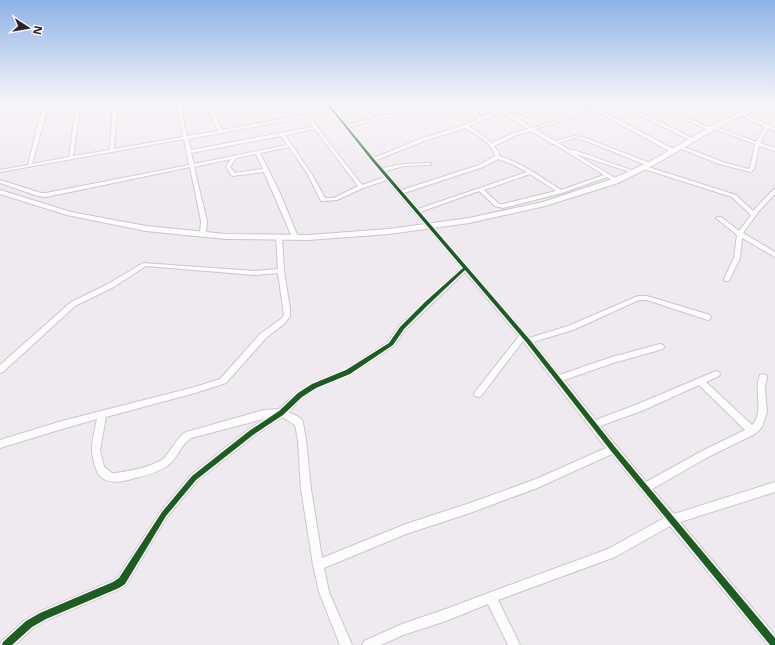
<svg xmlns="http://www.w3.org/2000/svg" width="775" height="645" viewBox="0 0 775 645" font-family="'Open Sans',sans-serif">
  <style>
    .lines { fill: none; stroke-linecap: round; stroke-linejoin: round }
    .street-casing { stroke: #cac6cb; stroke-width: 2 }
    .secondary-casing { stroke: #cac6cb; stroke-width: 2 }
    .street { fill: #fdfcfd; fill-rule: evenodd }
    .secondary { fill: #fdfcfd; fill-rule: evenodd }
    .cycleway-casing { stroke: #fdf4ff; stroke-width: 3 }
    .cycleway { fill: #1b5e20; fill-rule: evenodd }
  </style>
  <rect width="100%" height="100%" fill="#efe9f0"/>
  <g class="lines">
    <g class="street-casing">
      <path id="street" d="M51 103H55L47 110 32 164 69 157 76 105 61 104 59 103H98L96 104 80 105 73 156 110 150 113 103H117L114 149 183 137 176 103H180L181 106 209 103 222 130 331 110 325 103H329L347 125 378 117 364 103H368L381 116 404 111 393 103H397L408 110 437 103H442L441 104 348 127 374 158 420 139 465 125 478 119 459 103H463L482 117 498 110 488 104 487 103H491L516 117 567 103H572L519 119 532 128 593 110 583 104 582 103H586L597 109 617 103H622L633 108 651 103H656L710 128V130H708L654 104 636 110 694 139 690 140 619 105 600 110 675 150V152H671L596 111 535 129 555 141 575 136 585 138 650 163V165H646L584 140 575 138 558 143 570 150H574L637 172 633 173 576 154 618 180 614 181 607 177 562 193 503 208 495 206 479 191 420 212 529 338 568 326 638 296H647L710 315 711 317 710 319 708 320 647 300H639L573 330 533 342 559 375 612 357 660 344 663 345 664 347 663 349 613 363 564 380 596 420 638 404 716 371 719 372 720 374 719 376 706 382 752 425C765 412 753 391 760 375L763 374 766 375 767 377 765 388 767 412 762 427 755 434 710 456 652 489 674 514 775 482V492L680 522 775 635V645H768L670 526 615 557 498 600 520 645H508L488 604 446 621 403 635 381 645H362L364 641 402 624 446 609 491 592 608 549 664 518 612 454 537 488 470 513 406 534 324 568 329 592 352 645H340L319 592 313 565 301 489 298 440 295 425 282 417 254 436 197 481 167 517 126 585 120 589 47 620 33 628 15 645H0L2 641 25 620 39 612 112 581 118 577 161 511 191 475 248 430 267 418 191 438C180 445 178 459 167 466 157 473 144 476 132 479 114 484 98 484 94 462 93 458 92 454 92 450 92 440 95 429 97 419L62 429 0 448V440L62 421 195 387 220 379 260 334 281 319 284 315 278 273 255 275 146 266 112 288 75 306 3 372 0 373V365L71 302 108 284 143 263 255 271 278 269 276 237 279 235 282 237 284 271 290 309V316L285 323 266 338 226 383 195 393 106 417 100 450 104 467 112 473H116C129 471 153 467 164 458 172 450 175 439 186 432L264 410 279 409 297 393 311 384 345 370 388 342 399 326 462 268 387 180 363 188 337 200 321 201 307 173 289 147 260 153 280 193 298 237 295 239 292 237 264 172 232 176 226 167 231 159 194 167 207 221 206 234 203 236 200 234 201 221 190 167 46 197 38 196 0 183V180L41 193H46L189 165 184 139 0 172V170L28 165 38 124 43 109ZM206 105 218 131 187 136 181 108ZM333 112 385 177 362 185 326 139 310 116ZM501 112 528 129 513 133 492 143 469 126ZM307 117 313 127 191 150 188 139ZM465 128C476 135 493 143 495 156L479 165 402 190 385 171 404 166 429 165 431 164V163L404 164 383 168 376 160 424 141ZM315 129 358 186 334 198H325L311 173 285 135ZM531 131 551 143V144H554L604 175 561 190C541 177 522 163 499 156V153L494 146 517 135ZM281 136 287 145 194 164 191 153ZM256 154 263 169 235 173 230 167 236 158ZM498 159 512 164 527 172 418 209 404 193 483 167ZM530 174 556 191 503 204H499L484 190ZM465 272 519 336 475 392 474 394 475 396 478 397 481 396 523 341 606 448 536 479 470 503 406 524 322 558 311 489 306 440 303 423 302 420 297 416 288 412 303 397 317 388 351 374 394 346 405 330ZM699 385 745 430 704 450 646 482 600 426 644 410Z
        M740 103H744L756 108 753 109Z
        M740 113H742L775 128V131L768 128 760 143 775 148V151L759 146 754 169 751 172 719 164 677 147 681 146 723 162 748 169 750 168 755 144 710 127 713 126 756 142 765 127 740 115Z
        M641 166H645L736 195 753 211 773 190 775 189V194L759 211 743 233 775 252V257L742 238 740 258 729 281H725L724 279 734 258 737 235 716 218 717 217H721L739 231 751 215 732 197 641 168Z"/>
    </g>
    <g class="secondary-casing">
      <path id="secondary" d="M15 103H21L0 114V110Z
        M765 103H772L726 123 654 165 618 183 545 206 469 223 389 234 308 240 226 239 146 231 67 215 0 194V190L71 212 146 226 226 234 308 235 389 229 469 218 543 202 612 179 649 162 722 120Z"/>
    </g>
    <use href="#street" class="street"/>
    <use href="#secondary" class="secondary"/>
    <g class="cycleway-casing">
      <path id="cycleway" d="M326 103H328L374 159 530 340 615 447 775 638V645H770L611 451 526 342 465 270 429 304 404 329 393 345 350 374 316 388 302 397 283 415 253 435 196 480 166 516 125 584 119 588 46 619 32 627 12 645H2L3 642 26 621 40 613 113 582 119 578 162 512 192 476 249 431 279 411 298 393 312 384 346 370 389 343 400 327 425 302 463 268 372 161Z"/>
    </g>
    <use href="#cycleway" class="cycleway"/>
  </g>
  <linearGradient id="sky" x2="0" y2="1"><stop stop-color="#8cb2e7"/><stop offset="0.53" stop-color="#f8f5f8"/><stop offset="1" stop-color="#f8f5f8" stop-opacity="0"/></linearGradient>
  <rect width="775" height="193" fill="url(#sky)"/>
  <g transform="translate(28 28) rotate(102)" stroke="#fdf4ff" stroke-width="3" paint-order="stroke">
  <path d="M0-3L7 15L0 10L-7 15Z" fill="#29252a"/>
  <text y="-6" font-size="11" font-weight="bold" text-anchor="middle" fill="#29252a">N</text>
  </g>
</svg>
